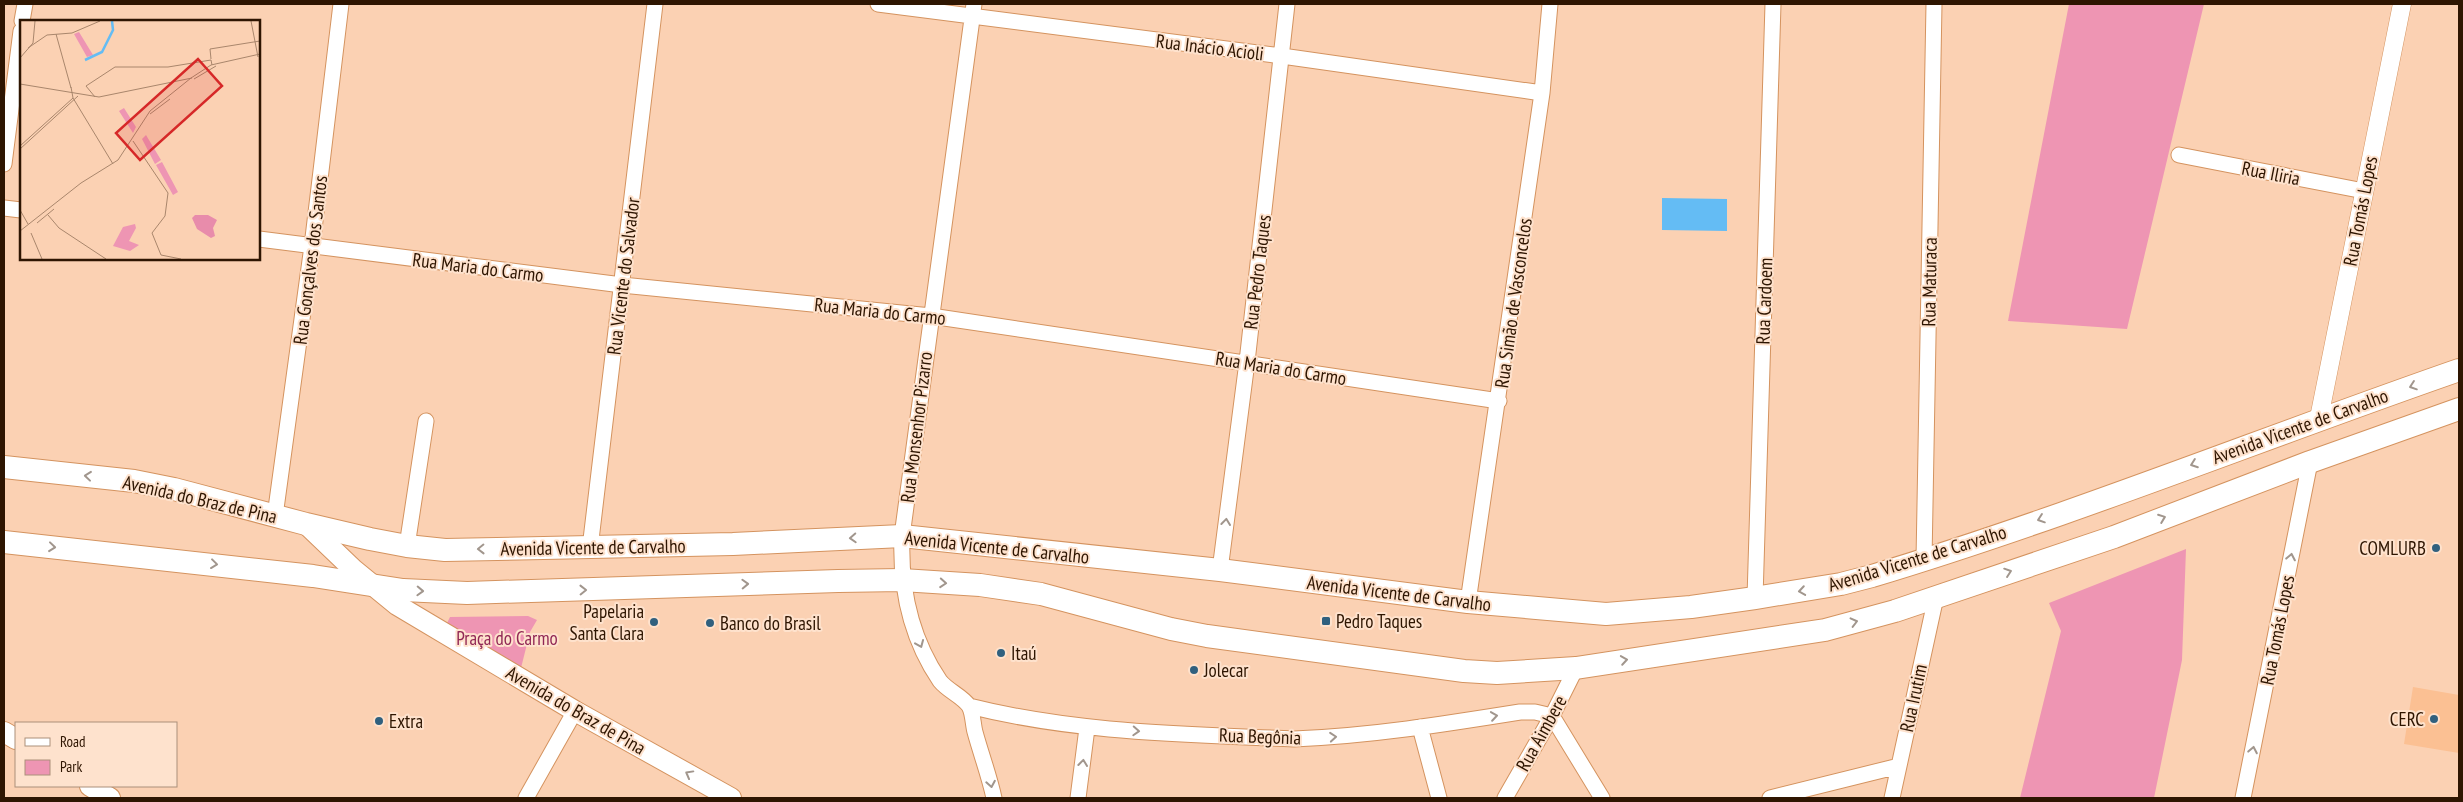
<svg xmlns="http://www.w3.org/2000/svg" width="2463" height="802" viewBox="0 0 2463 802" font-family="'PT Sans Narrow',sans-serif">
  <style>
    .built { fill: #fbc093 }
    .green { fill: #ee95b3 }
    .water { fill: #64bcf4 }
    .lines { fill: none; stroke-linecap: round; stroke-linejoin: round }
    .minor-casing { stroke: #d4935f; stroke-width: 17 }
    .tertiary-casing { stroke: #d4935f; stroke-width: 19 }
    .secondary-casing { stroke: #d4935f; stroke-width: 22 }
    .primary-casing { stroke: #d4935f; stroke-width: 24 }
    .minor { stroke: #fff; stroke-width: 15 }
    .tertiary { stroke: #fff; stroke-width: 18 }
    .secondary { stroke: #fff; stroke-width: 20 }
    .primary { stroke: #fff; stroke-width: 22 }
    .oneway { stroke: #a1968d }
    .poi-dot { fill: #30607e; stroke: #fee2cd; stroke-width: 2 }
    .labels { text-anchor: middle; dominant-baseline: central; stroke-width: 4; stroke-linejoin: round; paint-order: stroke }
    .street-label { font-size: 19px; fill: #2e1501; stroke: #fee2cd }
    .poi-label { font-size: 19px; fill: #2e1501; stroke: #fee2cd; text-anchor: start }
    .park-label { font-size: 19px; fill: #912755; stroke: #fee2cd }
    .inset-river { fill: none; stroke: #64bcf4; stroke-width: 2.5 }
    .inset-road { fill: none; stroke: #a9866c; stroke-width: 1 }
    .view { fill: #d62828; fill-opacity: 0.15; stroke: #d62828; stroke-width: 2.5 }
    .inset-edge { fill: none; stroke: #2e1501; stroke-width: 2.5 }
  </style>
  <rect width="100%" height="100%" fill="#fbd1b3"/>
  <path class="built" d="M2413 687 2459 695V753L2404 744Z"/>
  <path class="green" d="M2069 4H2204L2127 329 2008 321Z
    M2186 549 2182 660 2154 798H2020L2061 631 2049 603Z
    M528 616 537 620 530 632 521 668 445 627 450 617Z"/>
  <path class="water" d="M1662 198 1727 199V231L1662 230Z"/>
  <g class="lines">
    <g class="minor-casing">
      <path id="minor" d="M878 4 1282 56 1542 93
        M974 4 902 536C900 588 910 637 940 681 948 691 962 696 969 706 973 712 973 725 975 732 981 754 989 775 994 798
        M22 21 25 4
        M2179 155 2364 191
        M4 164 21 31
        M4 208 21 210
        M259 239 622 285 931 316 1499 401
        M275 516 312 246 341 4
        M407 546 426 421
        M590 548 655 4
        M1924 560 1934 4
        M1220 570 1247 362 1287 4
        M1755 598 1773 4
        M1468 602 1542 93 1550 4
        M969 706C1076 733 1184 734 1294 739 1370 736 1445 724 1520 712H1535L1552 716
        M1552 716 1602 798
        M1420 727 1439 798
        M526 798 575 711
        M1078 798 1087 728
        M1505 798 1552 716 1576 668
        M1770 798 1899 766
        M1892 798 1936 597
        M2243 798 2310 462"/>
    </g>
    <g class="tertiary-casing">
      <path id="tertiary" d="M2319 418 2402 4"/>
    </g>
    <g class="secondary-casing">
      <path id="secondary" d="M306 524 353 569 397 605 575 711 731 798
        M4 732 16 739
        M90 786 110 798"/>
    </g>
    <g class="primary-casing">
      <path id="primary" d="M4 467 134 481 174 489 306 524 370 539 407 546 445 550 733 544 902 536 1220 570 1468 602 1606 614 1691 607 1755 598 1841 584 1872 576C2071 516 2263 438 2459 370
        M4 542 313 576 403 590 467 593 838 581 902 580 980 585 1041 594 1171 629 1207 636 1464 671 1497 673 1576 668 1825 630 1895 611 2114 537 2310 462 2459 409"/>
    </g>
    <use href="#minor" class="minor"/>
    <use href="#tertiary" class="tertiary"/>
    <use href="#secondary" class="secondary"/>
    <use href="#primary" class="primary"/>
  </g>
  <defs><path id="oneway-chevron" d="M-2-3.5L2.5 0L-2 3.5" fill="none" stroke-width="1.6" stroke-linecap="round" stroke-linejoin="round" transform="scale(1.25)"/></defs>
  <g class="oneway">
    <use href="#oneway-chevron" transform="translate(2413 386) rotate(161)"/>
    <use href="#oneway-chevron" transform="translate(2194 464) rotate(160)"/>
    <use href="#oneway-chevron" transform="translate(88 476) rotate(-174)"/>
    <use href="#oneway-chevron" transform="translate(2162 518) rotate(-21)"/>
    <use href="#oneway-chevron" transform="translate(2041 519) rotate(161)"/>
    <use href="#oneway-chevron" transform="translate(1226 522) rotate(-83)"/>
    <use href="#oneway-chevron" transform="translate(853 538) rotate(177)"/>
    <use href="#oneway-chevron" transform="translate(52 547) rotate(6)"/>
    <use href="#oneway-chevron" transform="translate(481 549) rotate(179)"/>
    <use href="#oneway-chevron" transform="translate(2291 557) rotate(-79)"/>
    <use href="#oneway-chevron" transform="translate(214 564) rotate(7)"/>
    <use href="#oneway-chevron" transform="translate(2008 572) rotate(-19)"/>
    <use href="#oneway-chevron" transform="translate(943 583) rotate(4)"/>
    <use href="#oneway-chevron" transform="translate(745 584) rotate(-2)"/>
    <use href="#oneway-chevron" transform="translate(583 590) rotate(-1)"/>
    <use href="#oneway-chevron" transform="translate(420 591) rotate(2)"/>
    <use href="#oneway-chevron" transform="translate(1802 591) rotate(171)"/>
    <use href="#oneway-chevron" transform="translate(1854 622) rotate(-14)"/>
    <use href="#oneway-chevron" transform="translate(920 644) rotate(67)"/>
    <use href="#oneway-chevron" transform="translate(1624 660) rotate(-9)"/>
    <use href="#oneway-chevron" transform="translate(1494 716) rotate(-8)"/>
    <use href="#oneway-chevron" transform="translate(1136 731) rotate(3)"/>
    <use href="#oneway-chevron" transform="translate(1333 737) rotate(-5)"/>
    <use href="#oneway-chevron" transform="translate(2253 750) rotate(-79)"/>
    <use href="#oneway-chevron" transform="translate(1083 763) rotate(-83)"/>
    <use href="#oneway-chevron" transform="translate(689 774) rotate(-151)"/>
    <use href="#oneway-chevron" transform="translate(991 784) rotate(80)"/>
  </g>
  <g class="poi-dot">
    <circle cx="2436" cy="548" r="5"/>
    <rect x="1321" y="616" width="10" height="10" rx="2.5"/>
    <circle cx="654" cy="622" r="5"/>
    <circle cx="710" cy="623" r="5"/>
    <circle cx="1001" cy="653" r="5"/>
    <circle cx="1194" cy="670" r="5"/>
    <circle cx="2434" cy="719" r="5"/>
    <circle cx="379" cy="721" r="5"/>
  </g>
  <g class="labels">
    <g class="street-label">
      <text transform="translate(1210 47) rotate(7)">Rua Inácio Acioli</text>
      <text transform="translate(2271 173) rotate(11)">Rua Iliria</text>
      <text transform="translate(2360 211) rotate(-79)">Rua Tomás Lopes</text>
      <text transform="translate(310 260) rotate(-83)">Rua Gonçalves dos Santos</text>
      <text transform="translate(478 267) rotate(7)">Rua Maria do Carmo</text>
      <text transform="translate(1257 272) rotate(-83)">Rua Pedro Taques</text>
      <text transform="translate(623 276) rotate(-83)">Rua Vicente do Salvador</text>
      <text transform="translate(1929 282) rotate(-89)">Rua Maturaca</text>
      <text transform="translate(1764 301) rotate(-88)">Rua Cardoem</text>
      <text transform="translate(1513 303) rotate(-82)">Rua Simão de Vasconcelos</text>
      <text transform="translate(880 311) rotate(6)">Rua Maria do Carmo</text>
      <text transform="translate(1281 368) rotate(9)">Rua Maria do Carmo</text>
      <text transform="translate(2300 426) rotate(-20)">Avenida Vicente de Carvalho</text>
      <text transform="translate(916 427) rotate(-83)">Rua Monsenhor Pizarro</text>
      <text transform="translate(200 499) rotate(13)">Avenida do Braz de Pina</text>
      <text transform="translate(593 547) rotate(-1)">Avenida Vicente de Carvalho</text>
      <text transform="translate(997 547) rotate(6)">Avenida Vicente de Carvalho</text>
      <text transform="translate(1917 558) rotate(-17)">Avenida Vicente de Carvalho</text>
      <text transform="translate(1399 593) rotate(7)">Avenida Vicente de Carvalho</text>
      <text transform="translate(2277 630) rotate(-79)">Rua Tomás Lopes</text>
      <text transform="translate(1913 698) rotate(-78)">Rua Irutim</text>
      <text transform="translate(576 710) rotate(30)">Avenida do Braz de Pina</text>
      <text transform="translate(1541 733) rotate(-61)">Rua Aimbere</text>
      <text transform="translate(1260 736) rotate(2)">Rua Begônia</text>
    </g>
    <g class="poi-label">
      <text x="2426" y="548" text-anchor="end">COMLURB</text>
      <text x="644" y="611" text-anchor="end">Papelaria<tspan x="644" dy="22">Santa Clara</tspan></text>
      <text x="1336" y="621">Pedro Taques</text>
      <text x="720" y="623">Banco do Brasil</text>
      <text x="1011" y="653">Itaú</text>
      <text x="1204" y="670">Jolecar</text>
      <text x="2424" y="719" text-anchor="end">CERC</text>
      <text x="389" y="721">Extra</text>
    </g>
    <g class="park-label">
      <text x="507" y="638">Praça do Carmo</text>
    </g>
  </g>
  <g transform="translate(20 20)">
    <rect width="240" height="240" fill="#fbd1b3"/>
    <path d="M59 12 73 35 67 37 54 14ZM104 88 116 107 113 113 99 91ZM126 115 141 140 135 144 122 119ZM142 142 158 172 153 175 136 145ZM115 204 116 208 109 221 119 225 110 231 93 226 103 207Z" fill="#ee95b3"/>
    <path d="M175 195H188L197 200 193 208 195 216 191 218 177 209 172 198Z" fill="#e88cab"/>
    <path class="inset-river" d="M65 40 82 32 93 10 92 1"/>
    <path class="inset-road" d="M231 1 238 37M36 14 51 68M8 28 27 15 52 13 80 1M0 38 13 23 15 1M191 39 190 29 240 21M174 59 196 46M0 64 79 77 172 58M51 67 53 78 93 144M75 77 66 66 95 47H148L191 40 192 45M130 94 150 79M113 121 148 173 145 196 132 213 141 235 161 239M0 126 53 78M0 129 58 76M0 190 8 204M28 195 39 208 86 239M17 203 34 189M0 211 61 163 98 140 130 91 171 58 191 45 240 34M11 213 22 239"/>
    <path class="view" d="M178 39 202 66 120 140 96 113Z"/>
    <rect width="240" height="240" class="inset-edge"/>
  </g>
  <rect width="2463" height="802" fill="none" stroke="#2e1501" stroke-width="10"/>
  <rect x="15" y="722" width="162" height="65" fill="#fee2cd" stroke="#ab907b"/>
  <rect x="25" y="738" width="25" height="8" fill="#ffffff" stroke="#ab907b"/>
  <text x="60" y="747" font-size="15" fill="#2e1501">Road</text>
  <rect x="25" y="760" width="25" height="15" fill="#ee95b3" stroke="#ab907b"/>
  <text x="60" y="772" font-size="15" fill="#2e1501">Park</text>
</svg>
